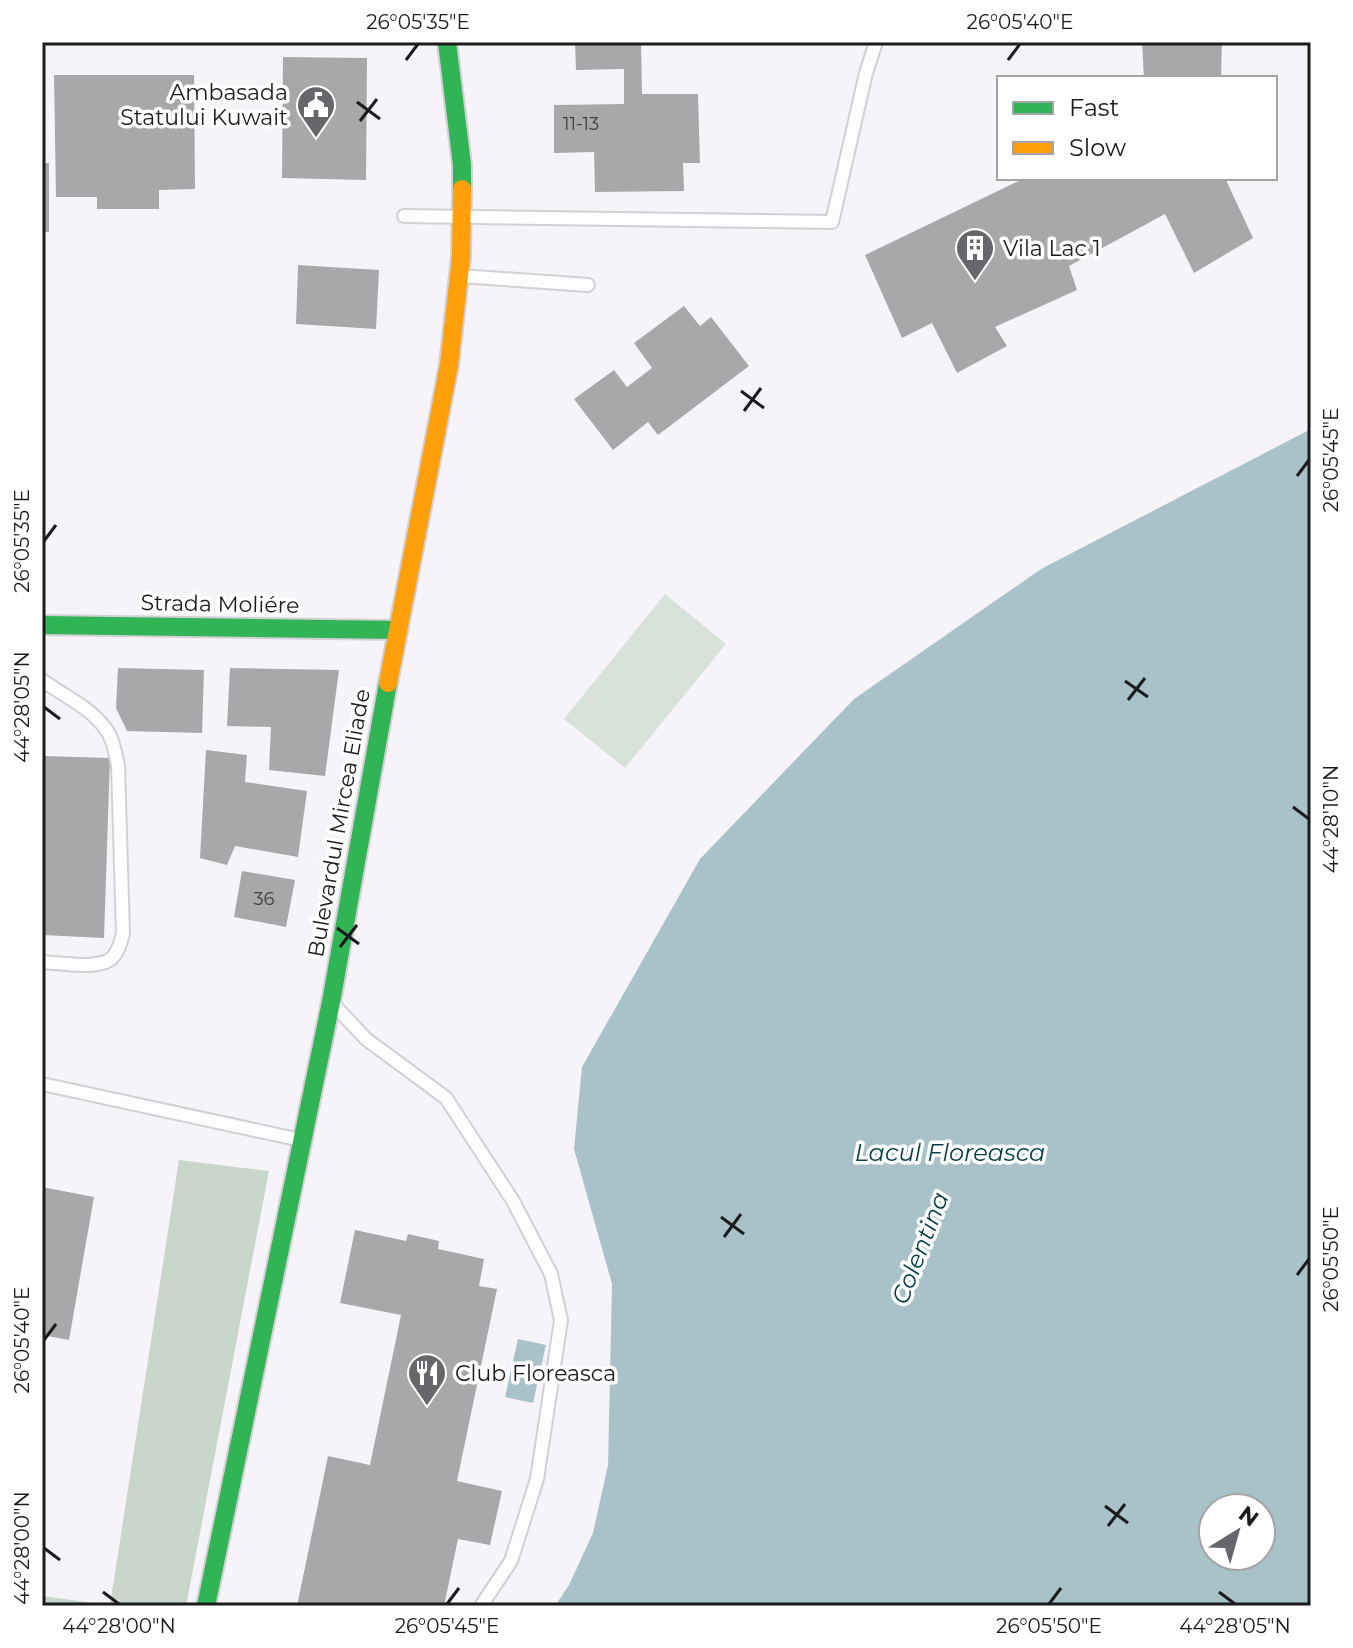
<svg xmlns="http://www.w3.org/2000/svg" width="1353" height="1648" viewBox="0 0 1353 1648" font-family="Montserrat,sans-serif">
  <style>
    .green { fill: #d9e1db }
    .forest { fill: #c9d6cc }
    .water { fill: #a9c2c9; fill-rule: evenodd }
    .building { fill: #a8a8ab }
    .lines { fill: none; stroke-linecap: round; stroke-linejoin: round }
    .lane-casing { stroke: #d2d0d4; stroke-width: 16 }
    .fast-casing { stroke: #d2d0d4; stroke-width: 22 }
    .slow-casing { stroke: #d2d0d4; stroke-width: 22 }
    .lane { stroke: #fefdfe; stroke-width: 12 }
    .fast { stroke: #30b455; stroke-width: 18 }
    .slow { stroke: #ff9f0a; stroke-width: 18 }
    .ticks { fill: none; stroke: #1b1a1d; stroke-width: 3 }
    .labels { text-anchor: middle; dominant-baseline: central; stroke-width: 7; stroke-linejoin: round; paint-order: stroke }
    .number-label { font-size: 18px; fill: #3e3e40 }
    .poi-label { font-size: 22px; fill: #1b1a1d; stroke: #fff; text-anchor: start }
    .street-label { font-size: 22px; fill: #1b1a1d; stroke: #fff }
    .water-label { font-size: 24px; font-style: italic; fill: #043f48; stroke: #fff }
    .neatline { fill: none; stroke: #1b1a1d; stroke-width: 3 }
    .ticks-label { font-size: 20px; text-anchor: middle; fill: #1b1a1d }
  </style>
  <rect width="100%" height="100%" fill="#f6f4f9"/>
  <path class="green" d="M665 594 726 644 625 768 564 719Z"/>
  <path class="forest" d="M179 1160 269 1171 186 1606H42V1596L110 1605Z"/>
  <path class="water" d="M1311 429V1606H555L569 1585 593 1533 608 1465 612 1284 574 1149 582 1067 700 859 854 699 1041 569ZM1213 1508H1261V1556H1213Z
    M518 1339 546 1345 533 1403 505 1397Z"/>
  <path class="building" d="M575 42H641L642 94H698L700 163H683L684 191 595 192 594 152 554 153V105L624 104V69L576 70Z
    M1142 42H1222L1221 78H1144Z
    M283 57 367 58 366 180 282 178Z
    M54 75H194L195 189 159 190V209H97V197H56Z
    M42 163H49V232H42Z
    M1025 178H1225L1253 238 1194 273 1165 214 1069 266 1077 290 995 327 1007 346 957 373 932 323 902 338 865 255Z
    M298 265 379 270 376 329 296 324Z
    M684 306 700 326 711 317 749 366 658 435 648 422 613 450 574 399 614 370 627 387 652 368 634 343Z
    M118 668 204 670 202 733 127 731 116 708Z
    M230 668 339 670 325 776 269 770 271 727 227 726Z
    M206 750 247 755 245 782 307 791 298 857 235 846 227 865 200 858Z
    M43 756 110 758 104 938 42 935Z
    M242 871 295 880 286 927 234 917Z
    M42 1187 94 1197 69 1340 42 1335Z
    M355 1230 406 1241 408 1234 439 1241 438 1249 484 1259 479 1286 497 1289 457 1481 502 1491 490 1545 458 1539 444 1606H297L328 1456 370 1465 401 1315 340 1303Z"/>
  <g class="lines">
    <g class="lane-casing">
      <path id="lane" d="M404 216 832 222 866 73 876 42
        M460 276 588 285
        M42 680C62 695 90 707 105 728 113 738 115 752 118 765L123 934C120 943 119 951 112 958 99 970 60 963 42 962
        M336 1007 366 1039 446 1098 513 1201 551 1274 561 1320 537 1479 511 1561 481 1606
        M42 1084 301 1140"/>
    </g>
    <g class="fast-casing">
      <path id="fast" d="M447 42 462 165V189
        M42 625 398 630
        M206 1606 331 1002 388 683"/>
    </g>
    <g class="slow-casing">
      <path id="slow" d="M388 683 449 365 461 257 462 189"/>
    </g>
    <use href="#lane" class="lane"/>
    <use href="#fast" class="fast"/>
    <use href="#slow" class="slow"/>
  </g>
  <path class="ticks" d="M406 60 418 44M1008 60 1020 44M357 102 380 119M360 121 377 99M741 391 764 408M744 411 761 388M1297 476 1309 460M44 541 56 525M1125 681 1148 697M1128 700 1145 678M44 707 60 719M1293 807 1309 819M337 928 359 944M340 947 357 925M721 1217 744 1234M724 1237 741 1214M1297 1275 1309 1259M44 1340 56 1324M1105 1506 1128 1523M1108 1526 1125 1504M44 1548 60 1560M103 1592 119 1604M1219 1592 1235 1604M447 1604 459 1588M1049 1604 1061 1588"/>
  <defs>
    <g id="civic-pin" transform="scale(2)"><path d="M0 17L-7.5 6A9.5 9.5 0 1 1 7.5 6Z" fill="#68666a" stroke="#fff"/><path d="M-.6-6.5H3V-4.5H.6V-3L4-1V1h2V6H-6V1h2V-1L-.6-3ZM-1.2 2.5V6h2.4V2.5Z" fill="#fff"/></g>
    <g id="building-pin" transform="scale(2)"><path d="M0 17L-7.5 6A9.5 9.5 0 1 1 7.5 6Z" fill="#68666a" stroke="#fff"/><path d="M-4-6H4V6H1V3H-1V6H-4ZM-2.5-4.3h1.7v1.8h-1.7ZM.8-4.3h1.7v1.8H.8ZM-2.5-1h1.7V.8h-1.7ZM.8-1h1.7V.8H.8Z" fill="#fff"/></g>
    <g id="restaurant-pin" transform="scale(2)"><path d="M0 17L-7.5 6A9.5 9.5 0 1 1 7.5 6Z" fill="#68666a" stroke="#fff"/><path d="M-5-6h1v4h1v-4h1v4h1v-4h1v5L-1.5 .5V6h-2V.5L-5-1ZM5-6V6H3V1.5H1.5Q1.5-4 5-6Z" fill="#fff"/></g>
  </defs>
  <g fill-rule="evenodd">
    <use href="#civic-pin" x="316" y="105"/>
    <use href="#building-pin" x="975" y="248"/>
    <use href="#restaurant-pin" x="427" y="1373"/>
  </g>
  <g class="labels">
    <g class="number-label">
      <text x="581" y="124">11-13</text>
      <text x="264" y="899">36</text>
    </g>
    <g class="poi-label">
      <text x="288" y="92" text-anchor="end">Ambasada<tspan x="288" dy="25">Statului Kuwait</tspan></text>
      <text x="1003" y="248">Vila Lac 1</text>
      <text x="455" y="1373">Club Floreasca</text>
    </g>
    <g class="street-label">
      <text transform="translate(220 604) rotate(1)">Strada Moliére</text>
      <text transform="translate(339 823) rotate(-80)">Bulevardul Mircea Eliade</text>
    </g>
    <g class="water-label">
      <text x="950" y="1152">Lacul Floreasca</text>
      <text transform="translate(920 1248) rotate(-69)">Colentina</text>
    </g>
  </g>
  <rect width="1353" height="1648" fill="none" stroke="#ffffff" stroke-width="88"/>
  <rect x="997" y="76" width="280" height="104" fill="#ffffff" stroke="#a4a3a5" stroke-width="2"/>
  <rect x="1013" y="102" width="40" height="12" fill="#30b455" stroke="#a4a3a5" stroke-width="2"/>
  <text x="1069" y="116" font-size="24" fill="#1b1a1d">Fast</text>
  <rect x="1013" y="142" width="40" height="12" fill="#ff9f0a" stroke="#a4a3a5" stroke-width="2"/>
  <text x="1069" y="156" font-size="24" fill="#1b1a1d">Slow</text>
  <g transform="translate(1237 1532) rotate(37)"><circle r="38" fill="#ffffff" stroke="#a4a3a5" stroke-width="2"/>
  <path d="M0-6L14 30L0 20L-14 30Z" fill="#68666a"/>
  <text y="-12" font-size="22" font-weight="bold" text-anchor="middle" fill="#1b1a1d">N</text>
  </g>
  <rect x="44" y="44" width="1265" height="1560" class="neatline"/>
  <g class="ticks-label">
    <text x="418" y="29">26°05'35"E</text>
    <text x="1020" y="29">26°05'40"E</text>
    <text transform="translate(1331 460) rotate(-90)" y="7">26°05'45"E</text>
    <text transform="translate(22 541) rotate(-90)" y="7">26°05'35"E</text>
    <text transform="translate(22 707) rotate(-90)" y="7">44°28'05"N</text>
    <text transform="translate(1331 819) rotate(-90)" y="7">44°28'10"N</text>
    <text transform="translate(1331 1259) rotate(-90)" y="7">26°05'50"E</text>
    <text transform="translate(22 1340) rotate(-90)" y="7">26°05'40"E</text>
    <text transform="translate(22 1548) rotate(-90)" y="7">44°28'00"N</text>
    <text x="119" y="1633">44°28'00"N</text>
    <text x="447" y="1633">26°05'45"E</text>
    <text x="1049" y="1633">26°05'50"E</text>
    <text x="1235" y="1633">44°28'05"N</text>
  </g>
</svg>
